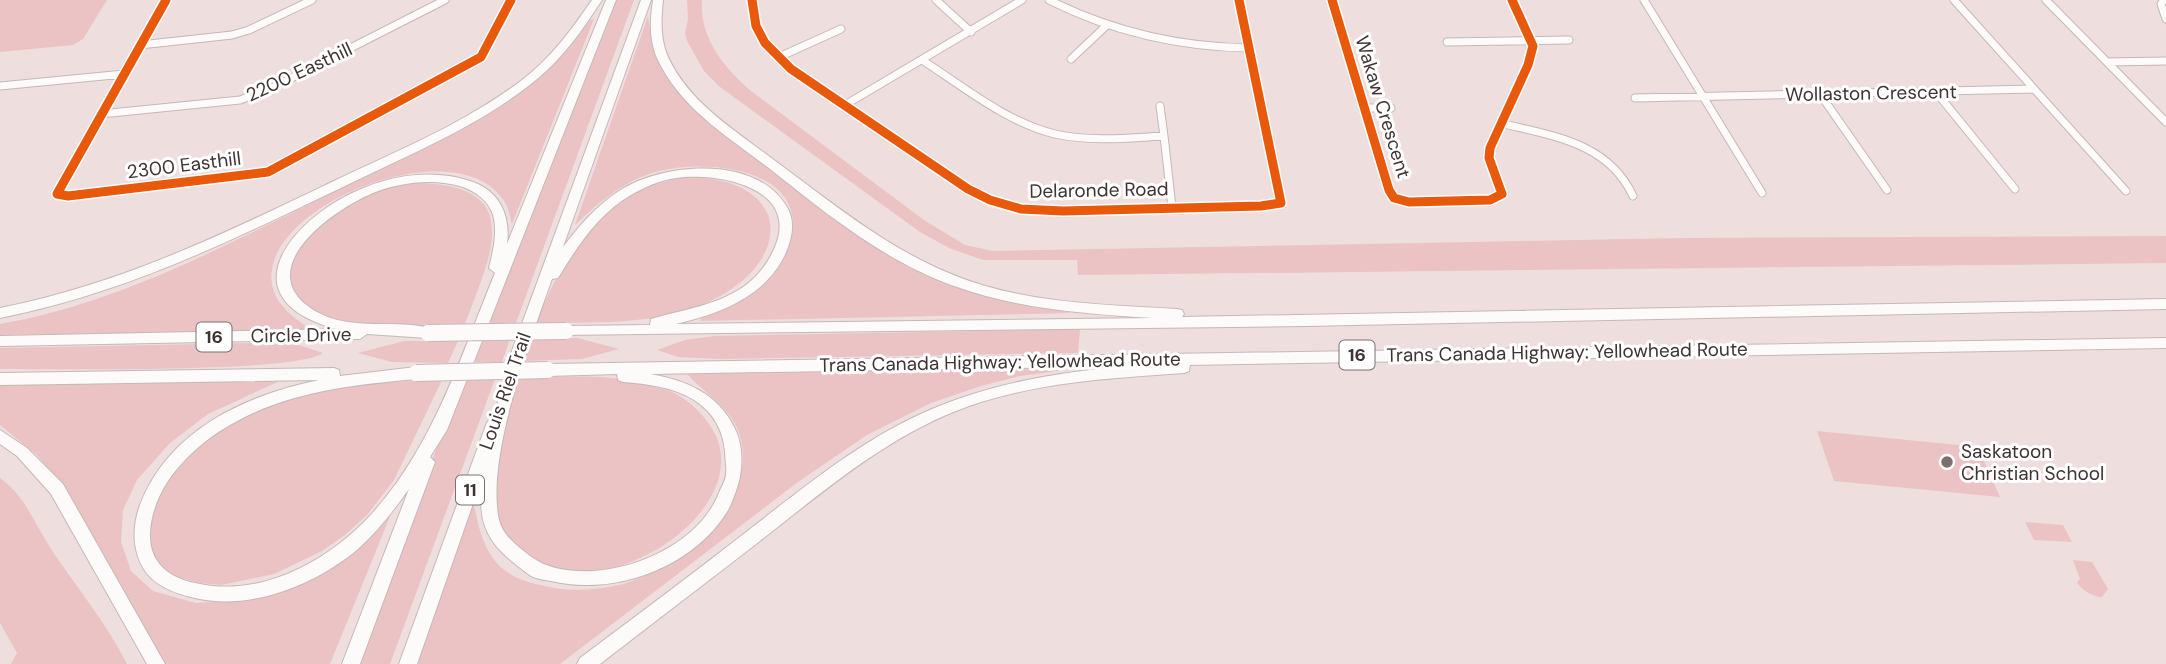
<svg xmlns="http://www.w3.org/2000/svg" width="2166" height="664" viewBox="0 0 2166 664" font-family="'DM Sans',sans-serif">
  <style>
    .green { fill: #ebc3c4 }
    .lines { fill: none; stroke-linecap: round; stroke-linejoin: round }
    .street-casing { stroke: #c5b8b8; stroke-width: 9 }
    .highway-casing { stroke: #c5b8b8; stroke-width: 2 }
    .street { stroke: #fdfafa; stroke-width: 7 }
    .highway { fill: #fdfafa; fill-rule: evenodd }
    .highway-bridge-casing { stroke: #c5b8b8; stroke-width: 18; stroke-linecap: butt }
    .highway-bridge { stroke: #fdfafa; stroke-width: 16 }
    .cycleway-casing { stroke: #fff; stroke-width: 12 }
    .cycleway { stroke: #e8590c; stroke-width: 9 }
    .poi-dot { fill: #7d6f6f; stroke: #fff; stroke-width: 2.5 }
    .labels { text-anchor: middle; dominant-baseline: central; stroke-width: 6; stroke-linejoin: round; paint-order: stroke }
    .shield { fill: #fff; stroke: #797070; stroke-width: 2 }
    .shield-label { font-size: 18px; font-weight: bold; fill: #3f3333 }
    .street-label { font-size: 19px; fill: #3f3333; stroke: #fff }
    .poi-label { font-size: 19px; fill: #3f3333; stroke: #fff; text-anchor: start }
  </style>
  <rect width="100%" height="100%" fill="#efdede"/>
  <path class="green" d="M0 0H107L83 39 73 45 0 52Z
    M614 0H634L516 323 485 324Z
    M687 0H702C699 37 724 68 751 91L924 220 965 245 993 251 1685 238 2166 236V263L1078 275 1077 260H983L949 248 920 232 720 87 704 71 687 41 685 33 688 19Z
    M648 16C654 60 665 82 698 113L850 230 908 267 970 292 1071 313 700 321 703 315C726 302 758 290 776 270 786 258 792 243 793 227 795 165 701 160 659 171 625 180 600 201 575 225Z
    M594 19 512 224C510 218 509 210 506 204 457 118 224 221 280 303 288 314 301 323 313 330L0 335V324C116 304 220 248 324 197 397 161 488 121 549 68 564 54 577 37 590 20Z
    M687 177C795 178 795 264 706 303 652 326 593 322 536 323 566 249 602 190 687 177Z
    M418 183C528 185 490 256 465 324 418 325 360 334 316 313 286 298 280 260 303 237 312 227 327 220 338 212 347 206 356 198 365 194 382 188 400 185 418 183Z
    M1080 329 1078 353 719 359 678 357 657 350 685 340 714 336Z
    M578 338 619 349 582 359 523 361 530 339Z
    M510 339 502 362H470L479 340Z
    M404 341H458L448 363 392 362 358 353Z
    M260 343 299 345 323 353C298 373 49 369 0 369V348Z
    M1002 369 1066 370 1020 376 981 386 931 403 867 435 798 482 560 664H413L472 497C477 518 480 539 492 557 502 572 518 580 536 584 564 592 590 591 619 585 677 571 767 495 737 428 727 405 703 392 687 374Z
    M516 378C558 377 614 373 654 385 678 392 695 404 709 424 769 508 592 619 523 552 513 542 501 534 498 519 488 470 505 425 516 378Z
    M495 379 390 664H353L463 380Z
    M282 380 208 414 170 443 137 480 123 510 121 542 131 571 153 591 196 603 243 600 291 585 393 509 330 664H165L51 473 38 456 0 425V385Z
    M442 380 394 480 367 515 345 535 322 551 274 574 221 585 200 583 174 576 159 567 145 537V525L177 461 255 405 353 383Z
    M1817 431 1978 447 2000 497 1834 481Z
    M0 478C25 495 36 527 53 552 78 589 107 624 127 664H11L17 653 0 623Z
    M2025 522 2063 525 2072 542 2034 540Z
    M2073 560 2092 562 2108 589 2102 597C2093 597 2081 590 2077 582L2080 579Z"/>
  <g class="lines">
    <g class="street-casing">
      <path id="street" d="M166 0 57 194 68 196 268 172 481 57 511 0
        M752 0 756 26 765 43 791 69 968 189 990 200 1021 209 1063 211 1261 206 1281 203 1239 0
        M936 0 971 32
        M1049 0C1113 32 1178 47 1250 48
        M1332 0 1389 190 1394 198 1409 202 1490 200 1502 194 1489 158 1490 148 1528 65 1533 46 1512 0
        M1644 0 1762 193
        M1954 0 2126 191
        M2046 0 2166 122
        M2164 0 2161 4 2166 19
        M1447 42 1569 40
        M140 45 232 35 249 30 312 0
        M779 57 841 29
        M1071 59 1106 26
        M922 60C964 87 1006 122 1055 134 1091 142 1128 138 1164 136L1172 207
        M2108 62 2166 61
        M0 86 124 74
        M1936 92 2015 189
        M1820 94 1887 190
        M1635 98 2033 89
        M845 105 1022 0
        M1160 106 1164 136
        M1366 108H1391
        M101 114 240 100 270 89 445 0
        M1500 123C1552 136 1608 142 1633 196"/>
    </g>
    <g class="highway-casing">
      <path id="highway" d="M592 0H602C582 31 560 62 531 84 475 128 408 155 345 186 230 241 126 293 0 318V308C124 283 223 234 336 180 399 150 466 123 522 80 551 58 572 29 592 0Z
        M606 0H616L447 430 430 457 435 462 360 664H342L409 489C394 510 378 531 358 549 315 585 251 611 195 598 177 594 156 587 145 571 132 551 132 527 140 505 168 430 246 395 319 380L0 385V373L334 368 339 370 340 376 416 367 421 369 423 373 421 377 416 379C341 386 268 394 206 441 187 456 169 475 159 497 151 515 145 541 156 559 164 573 180 580 195 583 258 598 323 564 366 520 432 451 460 358 495 273L489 268C493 251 498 232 493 215 489 201 476 192 463 187 434 178 401 182 373 193 330 211 247 272 317 312 352 332 397 318 433 329L435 333 428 338 367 334 360 339 0 346V336L336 329C222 298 295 214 366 187 399 174 436 170 470 181 499 190 511 215 507 244Z
        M641 0H651L563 247C579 226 596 206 619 191 663 162 759 154 788 209 795 222 792 237 787 250 768 296 721 313 676 324L1153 318C1086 314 1018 309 954 286 884 261 827 214 770 169 728 137 679 107 657 58 649 39 650 20 653 0H663C661 19 660 39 668 57 689 103 736 131 774 160 840 209 902 261 982 285 1045 304 1112 305 1177 309L1182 310 1184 314 1182 317 2166 299V309L1304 326 561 335 559 331 566 326 650 325 651 319C684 309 717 306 746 285 759 275 768 263 775 247 800 187 717 172 676 178 660 180 645 187 631 195 598 214 577 247 558 278L552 279C530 341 488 451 498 515 501 535 515 544 530 556 548 570 572 572 595 571 643 567 700 540 719 493 721 487 726 480 726 474 727 467 725 459 725 452 723 430 714 413 694 400 673 387 648 384 623 382L618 380 617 374 548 376 543 374 541 370 543 366 548 364 2166 338V348L1190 365 1189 371 1184 373C1112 378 1038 382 969 406 890 434 825 490 760 541 707 582 653 623 600 664H577L580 658C637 615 694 573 750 529 807 485 865 437 932 409 995 382 1062 372 1129 366L650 374C686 380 719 394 735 429 744 447 743 472 736 491 733 499 730 508 725 515 689 569 613 596 551 581 545 580 537 579 531 576 525 572 519 567 514 563 499 551 488 539 483 520 480 507 481 492 482 478L417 664H399L486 425 488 421 494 419 509 359Z
        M0 430 27 448 63 484 165 664H147L51 494 17 456 0 444Z"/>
    </g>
    <use href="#street" class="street"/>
    <use href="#highway" class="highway"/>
    <g class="highway-bridge-casing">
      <path id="highway-bridge" d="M428 333 566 331
        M416 373 548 370"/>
    </g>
    <use href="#highway-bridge" class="highway-bridge"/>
    <g class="cycleway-casing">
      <path id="cycleway" d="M166 0 57 194 68 196 268 172 481 57 511 0
        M752 0 756 26 765 43 791 69 968 189 990 200 1021 209 1063 211 1261 206 1281 203 1239 0
        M1332 0 1389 190 1394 198 1409 202 1490 200 1502 194 1489 158 1490 148 1528 65 1533 46 1512 0"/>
    </g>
    <use href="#cycleway" class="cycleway"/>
  </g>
  <circle class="poi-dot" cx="1947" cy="462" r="7"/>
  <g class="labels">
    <g class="shield">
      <rect x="196.5" y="322.5" width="35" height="29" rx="5"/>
      <rect x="1339.5" y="340.5" width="35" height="29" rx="5"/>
      <rect x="456" y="475.5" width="28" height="29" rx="5"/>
    </g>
    <g class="shield-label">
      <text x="214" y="337">16</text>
      <text x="1357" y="355">16</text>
      <text x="470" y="490">11</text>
    </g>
    <g class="street-label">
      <text transform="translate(299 72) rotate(-25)">2200 Easthill</text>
      <text transform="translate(1871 93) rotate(-1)">Wollaston Crescent</text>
      <text transform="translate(1383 107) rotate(73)">Wakaw Crescent</text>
      <text transform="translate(184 165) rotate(-7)">2300 Easthill</text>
      <text transform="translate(1099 190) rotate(-1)">Delaronde Road</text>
      <text transform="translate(301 335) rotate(-1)">Circle Drive</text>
      <text transform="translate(1567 352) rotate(-1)">Trans Canada Highway: Yellowhead Route</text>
      <text transform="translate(1000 362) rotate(-1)">Trans Canada Highway: Yellowhead Route</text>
      <text transform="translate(505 391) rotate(-71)">Louis Riel Trail</text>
    </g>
    <g class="poi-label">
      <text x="1961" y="451">Saskatoon<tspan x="1961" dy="22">Christian School</tspan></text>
    </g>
  </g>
</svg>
